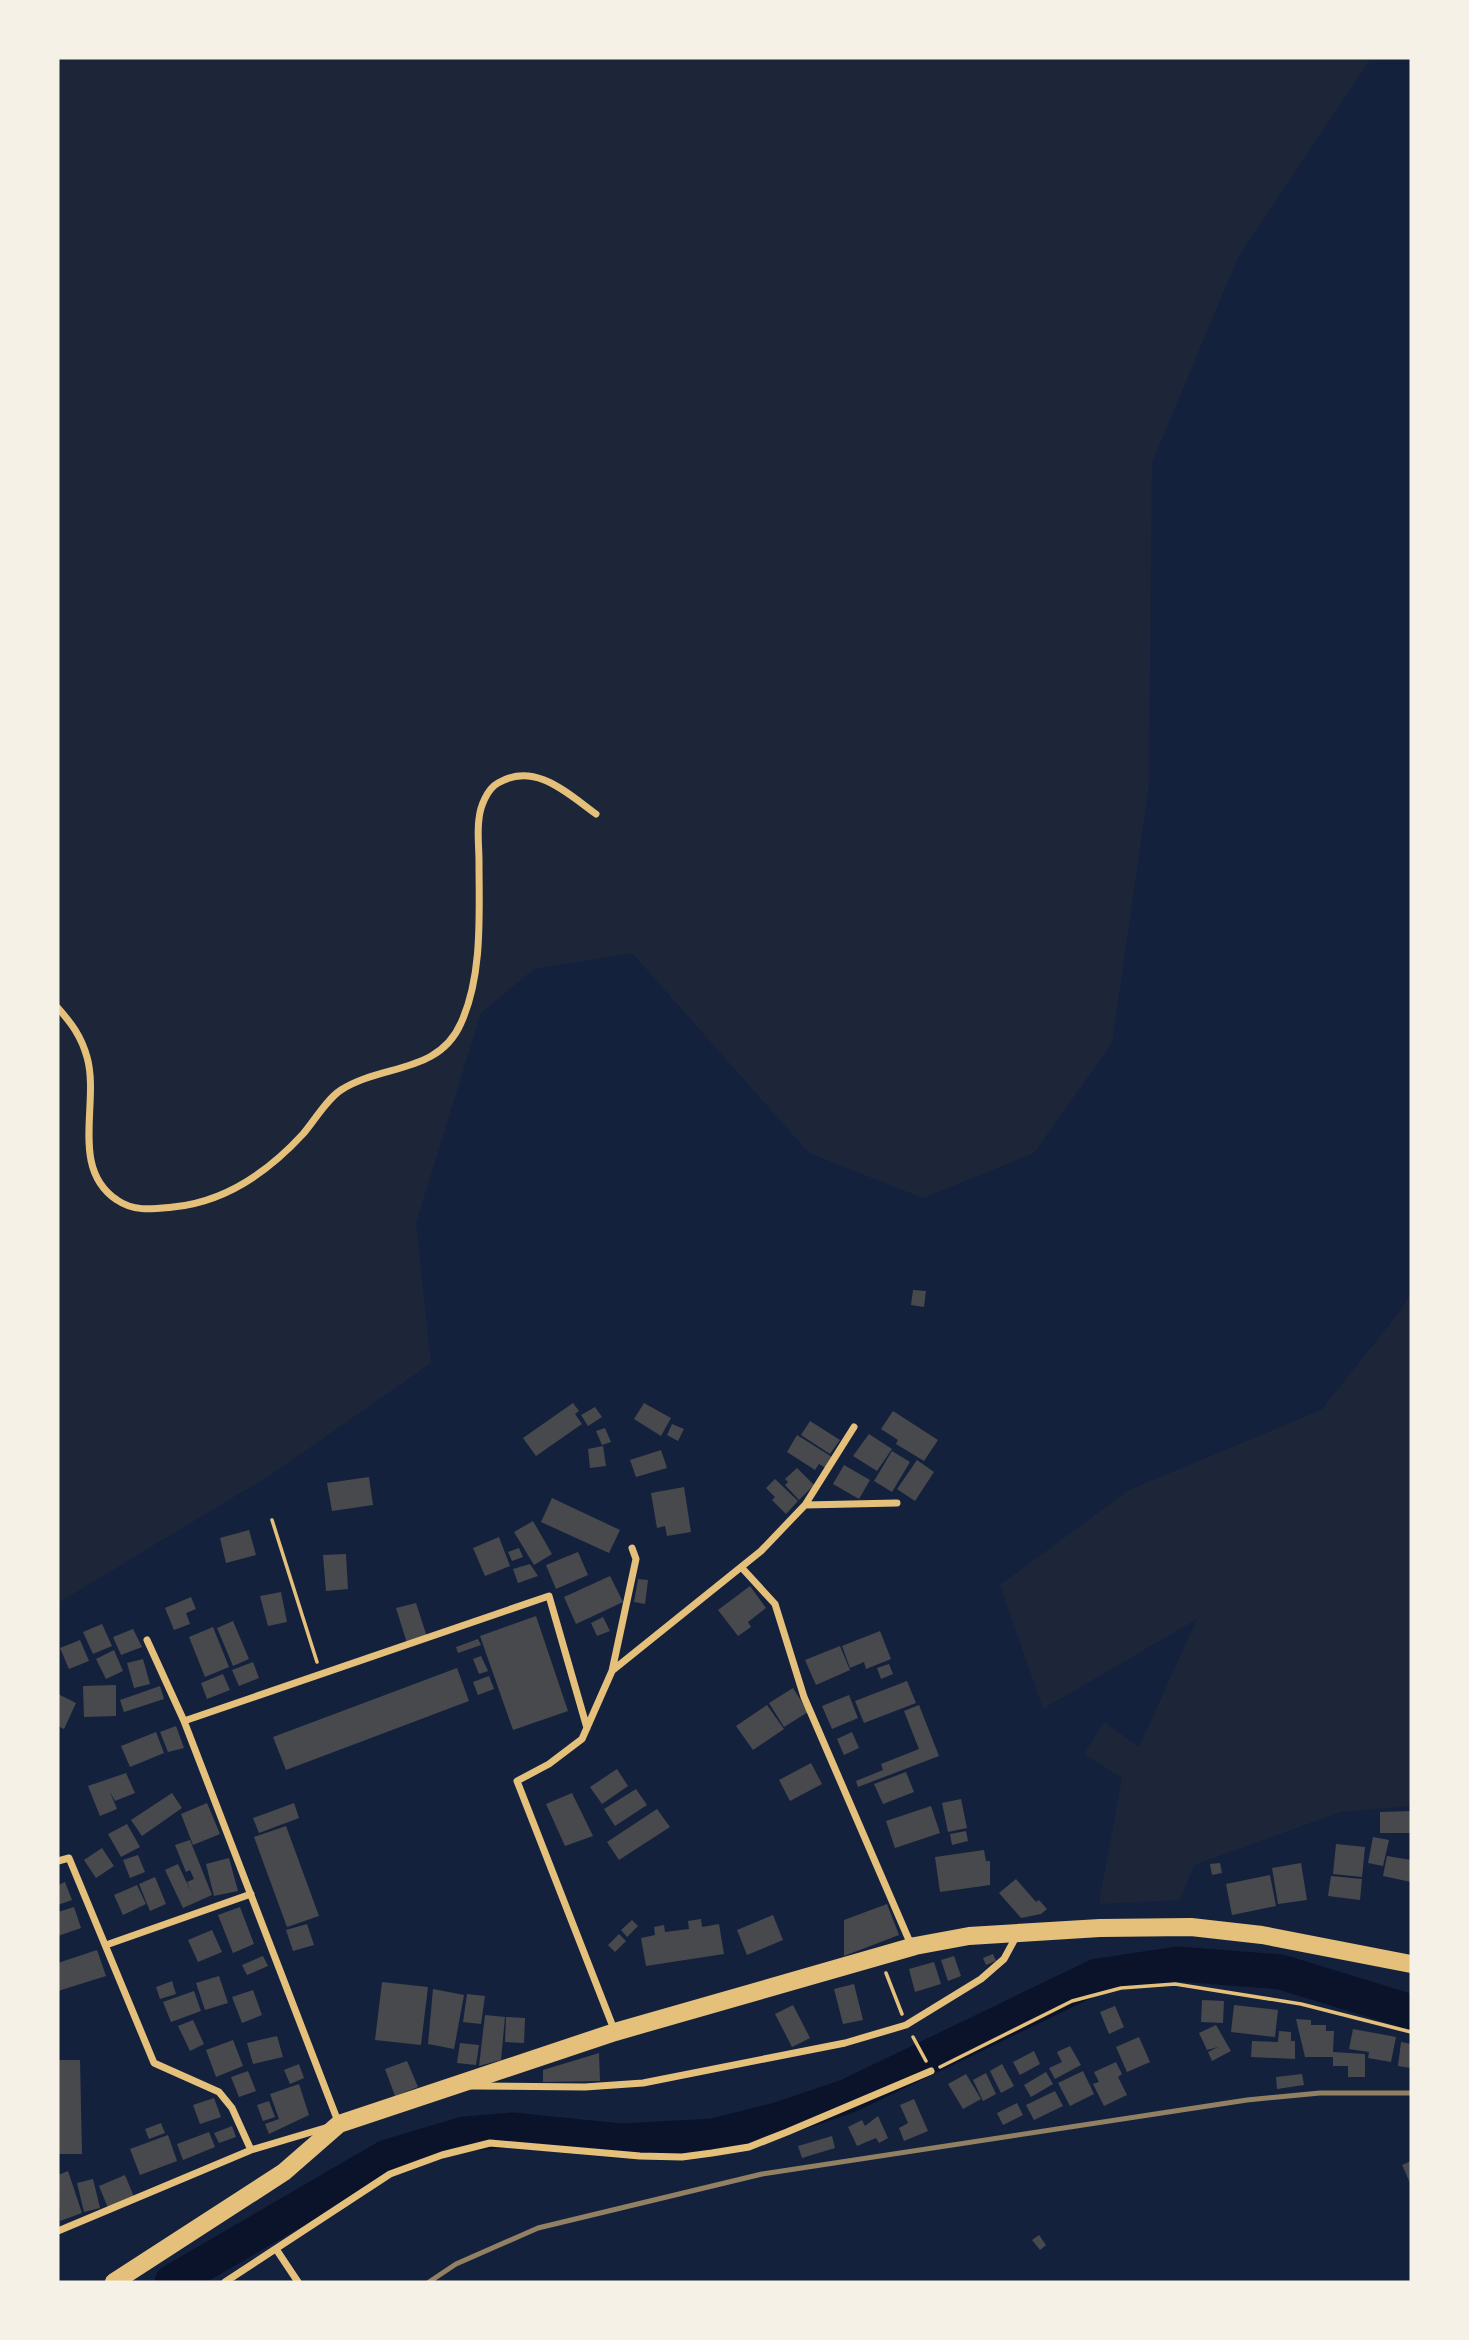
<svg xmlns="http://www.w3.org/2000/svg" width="1469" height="2340" viewBox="0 0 1469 2340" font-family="Raleway,sans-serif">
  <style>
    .green { fill: #1d2539 }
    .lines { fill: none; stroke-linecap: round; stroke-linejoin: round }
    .river { stroke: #0b132b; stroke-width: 35 }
    .building { fill: #48494c }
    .path { stroke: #e5c07b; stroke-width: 3.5 }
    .minor { stroke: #e5c07b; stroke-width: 7 }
    .trunk { stroke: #e5c07b; stroke-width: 18 }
    .rail { stroke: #918062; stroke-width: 5 }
  </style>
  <rect width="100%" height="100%" fill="#14213d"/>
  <path class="green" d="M58 58H1371L1238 257 1152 463 1149 785 1112 1043 1034 1153 923 1198 809 1153 632 953 534 969 481 1013 416 1223 431 1363 272 1474 58 1603Z
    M1411 1291V1806L1341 1812 1194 1865 1180 1900 1099 1904 1122 1778 1084 1754 1104 1722 1139 1747 1197 1619 1043 1709 1000 1585 1129 1490 1321 1410 1404 1306Z"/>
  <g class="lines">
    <path class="river" d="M172 2282 387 2157 464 2134 513 2130 620 2141 713 2136 777 2120 848 2096 1097 1976 1178 1964 1281 1972 1411 2012"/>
  </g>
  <path class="building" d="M913 1290 926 1291 924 1307 911 1305Z
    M573 1403 579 1411 575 1414 582 1424 536 1456 523 1438Z
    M644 1403 671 1418 661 1436 634 1419Z
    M595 1407 602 1417 588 1426 581 1415Z
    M893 1411 938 1440 924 1461 896 1444 898 1440 881 1429Z
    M810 1421 840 1440 830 1454 801 1435Z
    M672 1424 684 1429 678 1441 667 1435Z
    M605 1428 611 1442 602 1445 596 1431Z
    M869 1434 892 1449 877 1471 853 1456Z
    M797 1435 832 1457 826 1468 819 1464 815 1470 787 1452Z
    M603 1446 606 1466 590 1468 588 1449Z
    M661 1450 667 1468 636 1477 630 1460Z
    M892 1451 910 1462 892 1492 874 1481Z
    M917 1460 934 1472 915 1501 897 1489Z
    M844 1465 870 1480 859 1499 833 1484Z
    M797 1468 814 1485 799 1500 785 1485 788 1482 785 1479Z
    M369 1477 373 1505 332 1511 327 1483Z
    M775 1479 798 1501 786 1514 772 1500 775 1497 766 1488Z
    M684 1487 691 1532 667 1536 665 1526 657 1528 651 1493Z
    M552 1498 620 1530 609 1553 541 1522Z
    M533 1521 552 1554 534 1565 514 1532Z
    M249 1530 256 1555 226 1563 220 1538Z
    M499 1537 510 1566 485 1576 473 1548Z
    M519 1548 523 1557 512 1561 508 1552Z
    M578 1552 588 1575 556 1589 546 1565Z
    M346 1554 348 1589 326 1591 323 1555Z
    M530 1564 538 1576 518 1583 513 1569Z
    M610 1576 623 1602 576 1624 564 1597Z
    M638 1579 648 1580 645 1604 634 1602Z
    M750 1586 766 1608 748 1622 751 1627 738 1636 718 1610Z
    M281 1592 287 1622 268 1626 260 1596Z
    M191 1597 196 1609 186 1613 190 1624 174 1630 165 1608Z
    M416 1603 427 1637 407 1643 396 1608Z
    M536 1616 568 1711 513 1730 480 1636Z
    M603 1617 610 1631 597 1636 591 1623Z
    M233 1621 249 1659 233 1666 217 1628Z
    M102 1624 112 1646 93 1654 83 1632Z
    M213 1627 229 1667 205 1677 189 1637Z
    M133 1629 142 1647 121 1655 113 1637Z
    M880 1631 891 1659 866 1669 864 1662 850 1668 842 1646Z
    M478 1639 481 1645 458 1653 456 1647Z
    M80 1640 89 1661 69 1669 60 1648Z
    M840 1646 850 1670 816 1685 805 1660Z
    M114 1650 123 1671 106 1679 96 1659Z
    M481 1656 488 1671 479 1674 473 1659Z
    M143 1659 150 1684 134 1688 127 1663Z
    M253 1662 259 1678 239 1686 232 1670Z
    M889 1664 893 1674 881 1679 877 1668Z
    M457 1668 469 1701 286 1770 273 1737Z
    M223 1674 230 1690 207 1699 201 1683Z
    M489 1676 494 1689 478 1695 473 1682Z
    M907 1681 916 1703 864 1723 855 1701Z
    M116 1685V1716L84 1717 83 1686Z
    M160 1686 164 1699 124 1712 120 1700Z
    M793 1688 808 1712 784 1727 769 1703Z
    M58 1694 76 1703 64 1729 58 1726Z
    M849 1695 858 1718 832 1729 822 1706Z
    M767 1705 784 1729 753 1750 736 1726Z
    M919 1705 939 1756 858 1787 856 1781 883 1770 881 1764 919 1749 904 1711Z
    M176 1726 184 1748 168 1752 160 1732Z
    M156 1732 164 1753 130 1767 121 1746Z
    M852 1732 859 1748 844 1755 837 1739Z
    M811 1763 822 1784 790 1801 779 1780Z
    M617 1769 628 1786 602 1804 590 1787Z
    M906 1772 914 1792 883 1804 874 1784Z
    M126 1773 135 1793 115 1801 110 1792 117 1809 100 1816 88 1786Z
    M636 1789 647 1805 615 1826 604 1809Z
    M172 1793 182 1808 142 1836 131 1820Z
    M572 1793 593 1836 565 1846 546 1804Z
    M961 1799 967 1828 948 1832 942 1803Z
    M207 1803 220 1834 193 1845 181 1814Z
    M294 1803 299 1818 259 1833 253 1818Z
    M931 1806 940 1833 895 1848 886 1821Z
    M657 1809 670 1827 619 1860 607 1842Z
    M1411 1811V1833H1380V1812Z
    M127 1824 140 1847 121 1857 108 1834Z
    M286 1826 319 1916 287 1927 254 1837Z
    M966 1831 968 1841 952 1845 950 1834Z
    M1373 1837 1389 1840 1383 1866 1368 1863Z
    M190 1840 212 1895 183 1908 165 1870 178 1864 191 1892 187 1882 194 1879 190 1870 186 1872 175 1845Z
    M1336 1844 1365 1847 1362 1877 1333 1874Z
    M102 1848 114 1866 96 1878 84 1860Z
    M984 1850 986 1861H990V1885L940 1892 935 1857Z
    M138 1855 145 1872 130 1878 123 1860Z
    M1387 1856 1411 1860V1882L1383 1876Z
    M229 1858 238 1891 214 1896 206 1864Z
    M1220 1863 1222 1873 1212 1875 1210 1864Z
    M1301 1863 1307 1900 1278 1904 1272 1868Z
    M1270 1875 1276 1906 1232 1915 1226 1884Z
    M1331 1876 1362 1879 1360 1900 1328 1896Z
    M155 1877 166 1904 150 1911 139 1884Z
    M1016 1879 1036 1902 1039 1900 1047 1909 1041 1914 1021 1918 999 1893Z
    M65 1882 72 1900 58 1905V1885Z
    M137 1885 146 1904 123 1915 114 1895Z
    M887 1904 899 1935 844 1956V1920Z
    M74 1907 81 1928 58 1936V1912Z
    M240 1907 254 1944 233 1953 218 1915Z
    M773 1915 783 1940 747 1955 737 1930Z
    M701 1919 702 1927 719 1924 724 1954 646 1966 641 1938 655 1935 654 1927 664 1925 665 1932 689 1929 688 1921Z
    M632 1920 638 1926 627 1937 621 1930Z
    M307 1924 314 1945 293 1951 286 1930Z
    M212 1930 222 1952 198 1962 188 1940Z
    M619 1934 626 1941 615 1952 608 1945Z
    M97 1950 106 1976 58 1991V1963Z
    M993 1954 996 1961 986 1965 983 1958Z
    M263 1956 268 1966 247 1975 242 1965Z
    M954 1956 961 1976 948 1981 941 1960Z
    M934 1962 941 1984 915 1992 909 1969Z
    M219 1976 228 2003 205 2010 196 1983Z
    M172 1981 176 1994 160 1999 156 1987Z
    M382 1982 428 1987 421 2045 375 2040Z
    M854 1984 863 2020 843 2024 834 1989Z
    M433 1989 464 1995 454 2049 428 2044Z
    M253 1990 262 2015 242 2023 232 1997Z
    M194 1991 201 2011 171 2022 163 2002Z
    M467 1994 485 1996 481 2024 463 2022Z
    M1202 2000 1224 2001 1223 2023 1201 2022Z
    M793 2005 810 2038 792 2047 775 2014Z
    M1234 2005 1278 2010 1275 2037 1231 2032Z
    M1115 2006 1124 2027 1109 2034 1100 2012Z
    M485 2015 505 2017 501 2060 479 2066Z
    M506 2017 525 2018 524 2043 505 2042Z
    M1296 2019 1311 2020V2025H1326V2031H1334L1333 2052 1365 2054V2077H1348V2066H1333V2057H1305Z
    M193 2020 204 2044 190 2051 178 2026Z
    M1216 2025 1231 2051 1212 2061 1208 2052 1218 2047 1207 2050 1199 2033Z
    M1353 2029 1396 2037 1391 2062 1368 2058 1369 2052 1349 2049Z
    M1279 2031 1291 2032V2041H1295V2059L1251 2057 1252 2041 1278 2042Z
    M277 2036 283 2057 253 2064 247 2043Z
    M1139 2037 1150 2062 1127 2072 1116 2047Z
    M233 2040 243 2066 216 2077 206 2050Z
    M1401 2042 1411 2044V2068L1398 2066Z
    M460 2043 479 2045 476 2065 457 2063Z
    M1070 2046 1081 2065 1055 2079 1049 2068 1062 2062 1057 2052Z
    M1034 2051 1040 2064 1020 2075 1013 2062Z
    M599 2053 600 2081 543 2082V2070Z
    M58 2060H80L82 2154H58Z
    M407 2061 418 2087 395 2096 385 2069Z
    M1116 2062 1122 2074 1118 2077 1127 2095 1104 2106 1093 2084 1099 2082 1094 2072Z
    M299 2064 304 2078 290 2084 284 2070Z
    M1002 2064 1014 2086 1001 2093 990 2071Z
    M248 2071 256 2091 239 2097 231 2077Z
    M1083 2071 1094 2094 1070 2106 1058 2083Z
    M1046 2072 1053 2084 1031 2097 1024 2085Z
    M986 2073 996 2094 983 2101 973 2080Z
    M966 2074 981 2099 963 2109 948 2084Z
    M1302 2074 1304 2085 1277 2089 1276 2077Z
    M299 2084 309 2115 269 2134 265 2124 279 2119 270 2094Z
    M1055 2091 1063 2106 1034 2120 1026 2105Z
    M214 2098 221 2117 200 2124 193 2105Z
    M914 2099 928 2131 904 2141 899 2128 908 2123 900 2105Z
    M269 2101 275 2117 263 2121 257 2105Z
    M1017 2103 1023 2115 1003 2125 997 2113Z
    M878 2116 888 2138 879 2143 876 2138 857 2146 848 2127 862 2120 865 2126Z
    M161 2123 165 2133 149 2139 145 2129Z
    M232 2126 236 2137 219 2143 214 2133Z
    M209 2132 215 2147 183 2160 177 2144Z
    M168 2135 177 2161 140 2175 130 2149Z
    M832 2136 835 2148 802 2158 798 2146Z
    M1411 2161V2185L1402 2165Z
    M68 2171 82 2213 60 2221 58 2175Z
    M125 2175 134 2197 108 2208 99 2186Z
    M93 2179 100 2208 84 2212 77 2183Z
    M1039 2235 1046 2245 1040 2250 1032 2240Z"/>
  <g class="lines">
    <path class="path" d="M272 1520 317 1662
      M886 1973 902 2014
      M913 2037 926 2061
      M940 2067 1072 2001 1121 1988 1175 1984 1301 2004 1411 2032"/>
    <path class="minor" d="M58 1008C72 1024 81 1036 87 1057 100 1103 69 1168 117 1200 134 1212 153 1209 173 1207 225 1202 268 1172 303 1134 315 1120 326 1100 341 1090 381 1064 439 1074 461 1023 483 975 479 913 479 861 479 848 477 833 479 819 480 807 487 789 498 783 535 761 568 794 596 814
      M805 1505 854 1427
      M742 1568 775 1604 804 1697 912 1947
      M147 1640 184 1721 339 2124
      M613 1670 761 1551 805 1505 897 1503
      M184 1721 549 1596 587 1728
      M58 1861 69 1858 154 2063 219 2092 232 2108 251 2150
      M106 1945 251 1894
      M615 2032 517 1781 549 1764 582 1739 612 1671 636 1559 632 1548
      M472 2086 585 2087 643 2083 845 2043 906 2025 981 1979 1004 1959 1017 1935
      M58 2231 251 2150 325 2128
      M276 2249 298 2282
      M225 2282 390 2174 442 2155 490 2143 640 2156 682 2157 712 2153 749 2147 787 2132 931 2071"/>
    <path class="trunk" d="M114 2282 284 2172 339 2124 615 2032 915 1946 969 1936 1100 1928 1191 1927 1262 1935 1411 1964"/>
    <path class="rail" d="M429 2282 456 2264 538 2228 762 2174 1247 2100 1320 2093H1411"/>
  </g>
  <rect width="1469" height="2340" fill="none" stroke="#f6f1e7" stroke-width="119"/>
</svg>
